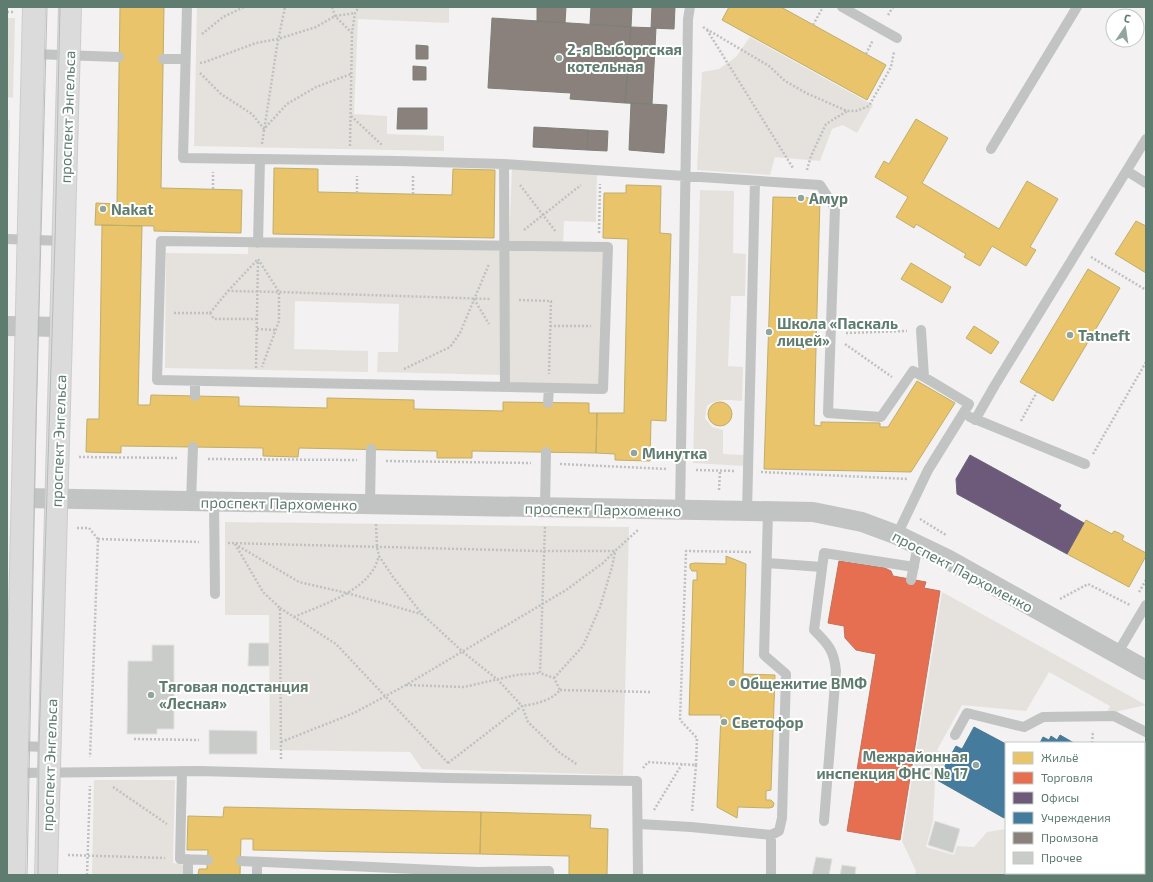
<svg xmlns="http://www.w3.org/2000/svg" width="1153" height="882" viewBox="0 0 1153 882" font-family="'Exo 2',sans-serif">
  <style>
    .green { fill: #e5e2de }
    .homes { fill: #e9c46a; stroke: #bfae6c }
    .shops { fill: #e76f51; stroke: #be735a }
    .offices { fill: #6d597a; stroke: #686477 }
    .public { fill: #457b9d; stroke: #4c7b8f }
    .industry { fill: #8a817c; stroke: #7d8078 }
    .building { fill: #caccca; stroke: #e2e1e1 }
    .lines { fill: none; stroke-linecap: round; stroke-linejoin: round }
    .primary-casing { stroke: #cccdcd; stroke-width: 24 }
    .path { stroke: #bfc1c1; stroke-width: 2.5; stroke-dasharray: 2 2; stroke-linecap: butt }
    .service { stroke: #c1c4c2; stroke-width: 10 }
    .minor { stroke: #c1c4c2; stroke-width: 20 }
    .primary { stroke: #dadbda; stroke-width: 22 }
    .tram { stroke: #b8bbb9; stroke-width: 1 }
    .poi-dot { fill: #92a59c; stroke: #fff; stroke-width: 1.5 }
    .labels { text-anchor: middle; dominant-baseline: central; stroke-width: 4; stroke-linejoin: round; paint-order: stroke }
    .poi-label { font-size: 15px; font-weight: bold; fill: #5e7c6f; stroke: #fff; text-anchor: start }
    .street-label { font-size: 15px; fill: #5e7c6f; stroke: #fff }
  </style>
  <rect width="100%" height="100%" fill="#f3f1f1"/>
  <path class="green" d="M197 7H449V23L358 19 354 114 387 116V134L444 136V151L194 146Z
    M7 18H15L13 98 7 97Z
    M750 37 873 105 857 133 843 125 832 129 820 161 775 157 770 175 697 170 702 72 719 69 736 57Z
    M7 120H10L7 234Z
    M512 169 597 174 596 222 564 221 563 244 509 243Z
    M700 190 734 191 733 253 746 254 745 296H731L728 366 743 367 742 401C729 400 718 398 707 406L705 418 712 427 723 430V454L744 455V466L693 463Z
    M248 247 499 249 501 252V375L377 372 378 352H398L399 304 295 301 294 349 368 351V372L165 368 166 253 248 254Z
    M509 250 603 252 600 386 509 383Z
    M225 522 629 527 623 775 422 769 410 752 270 750 269 615H225Z
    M942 592 1146 705 1106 714 1110 706 1049 672 1026 711 962 705 937 750 948 757 935 781 933 821 926 847 954 855 957 846 974 847 987 832 1006 829V873H1073V875H915L916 871 902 841Z
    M94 780H175L173 863 185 865 184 875H92Z"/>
  <path class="homes" d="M120 7H164L161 188 242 190 241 233 154 231V226L95 225 96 203 117 204Z
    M729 7H781L886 65 867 100 722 20Z
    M916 119 948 138 922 183 999 229 1027 181 1058 199 1030 247 1036 250 1026 266 992 246 980 266 964 257 966 254 916 224 914 228 896 217 908 197 875 177 884 161 889 164Z
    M274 168 318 169V192L452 195 453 169 495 170 494 238 273 234Z
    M626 185 661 186 660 233 671 234 666 421 651 420 650 461 615 460V454L596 453 597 413H624L628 239 603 238 604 193H626Z
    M773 197 820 198 814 425 821 426V422L880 423V427H888L917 381 955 403 911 472 764 469Z
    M1136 221 1146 226V273L1115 254Z
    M102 225 142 226 138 405H150L151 395 239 397V406L327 408V398L414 400V409L459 410 503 411V402L589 403V413H597L596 453 472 451V458H437V451L299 448 298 457 263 456V448L121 446V453L86 452 87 419H99Z
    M911 263 951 287 942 303 901 279Z
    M1088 269 1120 288 1053 401 1020 382Z
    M974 326 999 342 991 354 966 338Z
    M708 414a12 12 0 1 1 24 0a12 12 0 1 1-24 0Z
    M1086 520 1112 534 1114 531 1119 533 1124 536 1122 540 1146 553V556L1129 587 1067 554Z
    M726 556 746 564 743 674 775 675 771 790 766 791V800H771L774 803 773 807 769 808 738 807 737 818 717 807 721 715H689L693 580H697V571H692L690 568V564L695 563 726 564Z
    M224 807 481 812 480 854 253 850V839H241L240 875H198L199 869H207L208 850H187L188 816 223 817Z
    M481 812 591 815 590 828 608 829 607 875H569V856L480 854Z"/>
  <path class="shops" d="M839 561 885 568 891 571 893 576 926 582 924 588 940 591 900 840 847 831 876 654 856 650 845 638 844 626 828 623Z"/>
  <path class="offices" d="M970 455 1061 505 1059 509 1084 523 1067 554 957 494 956 479Z"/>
  <path class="public" d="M974 727 1006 744V814L1004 818 937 780 956 746 962 749Z
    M1060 735 1074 743H1040L1043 737 1049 740 1051 736 1057 740Z
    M1144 820 1146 821V869L1144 868Z"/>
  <path class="industry" d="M537 7H566L565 23 537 21Z
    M591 7H632L631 27 590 24Z
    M652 7H675L674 29 651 28Z
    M492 18 631 27 625 103 570 99 571 93 488 88Z
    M631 27 656 28 652 104 625 103Z
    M416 45 428 46V59H416Z
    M413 66 426 67V80H413Z
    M631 103 667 105 664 153 629 150Z
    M398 108H427V129H397Z
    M534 127 588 130 587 150 533 147Z
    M588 130 608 131 607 151 587 150Z"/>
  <path class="building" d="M249 643H269V666H248Z
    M152 645H174V729H157V734H127L128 661H152Z
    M209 730 257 731V754H209Z
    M935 821 960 829 953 853 928 845Z
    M816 857 832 859 829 875H812Z
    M842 865 856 867 855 875H840Z"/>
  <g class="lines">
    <g class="primary-casing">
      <path id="primary" d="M14 875 34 7
        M46 875 70 7"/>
    </g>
    <path class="path" d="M332 7 335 16 352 33
      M7 12H13
      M888 15 893 7
      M813 25 823 7
      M703 27 769 66 785 81 806 93 847 111H856L869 106 891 67 894 52
      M707 30 793 168
      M202 34 223 17 244 7
      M866 54 873 40
      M200 63 205 62 256 43 278 39 316 27 335 16 355 13
      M200 73 221 94 252 114 264 129 287 104 316 87 351 74
      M351 116 382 145
      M262 144 277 46 285 7
      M350 146 352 33 355 13 359 7
      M807 170 811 156 826 124 847 111
      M520 185 556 232
      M213 189V172
      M357 193V176
      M413 194V176
      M524 230 581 185
      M599 233 600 184
      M1091 257 1146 290
      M228 291 258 259 279 292V321L262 367
      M474 299 489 324
      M519 300 551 301 549 374
      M174 313H210L214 319H257
      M210 313 228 291 279 292 490 299
      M550 326H591
      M257 329 276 330
      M846 333 907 331
      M845 344 892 377
      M256 368 258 260
      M404 369 450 347 460 333 489 264
      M1021 421 1037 392
      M1093 454 1146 362
      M79 457 179 458
      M208 459 357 460
      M386 461 531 463
      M560 464 667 469
      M696 470 735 471
      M761 472 908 479
      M719 490 720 471
      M920 519 946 535
      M376 524 377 547 379 556 393 577 422 614 463 652 498 680 522 706 528 722 560 753 578 765
      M77 528H89L98 539 90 757
      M98 539 199 542
      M228 543 539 551H615L639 529
      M235 544 263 592 280 608 281 760
      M235 544 299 582 347 593 421 614
      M1139 592 1146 580
      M1060 599 1088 584 1130 605
      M280 608 336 644 448 763
      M294 617C319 606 358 594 373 570 376 566 377 561 379 556
      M554 678 583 646 600 607 612 567 615 552
      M406 685 464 687 516 675 540 673
      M560 690 650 692
      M134 739 199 740
      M281 742 354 713 406 685 566 590 603 563 615 551
      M1092 743 1093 731
      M448 763 522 706C535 704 551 701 560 690L554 678 540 673 545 526
      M696 765 697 738 680 720 686 551 752 552
      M643 768 648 762 696 765 692 812
      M1144 782 1146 783
      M113 787 167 824
      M654 810 682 764
      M68 855 165 858
      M87 875 90 786"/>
    <path class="service" d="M187 7 183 158 260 159 258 243
      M842 7 897 38
      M33 54 119 57
      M163 59H185
      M991 149 1077 7
      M260 159 398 161 504 164 820 185 835 208 828 413 881 417 913 371 924 377 969 404 928 470 897 535
      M504 164 505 387
      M1127 171 1146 183
      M7 239 64 241
      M161 241 608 247 603 389 157 380Z
      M921 330 924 377
      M195 381V396
      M548 403 549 388
      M970 417 1085 464
      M975 420 995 385 1146 139
      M191 501 193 447
      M214 502 215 594
      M370 504 371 449
      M545 507 546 452
      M680 510 688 19 690 7
      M747 512 755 181
      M767 563 822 567
      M911 580 918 545
      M1117 654 1146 605
      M955 735 967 713 1024 727 1043 717 1114 716 1146 732
      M15 746 49 747
      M182 771 180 859 208 860
      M16 773 199 771 447 778 637 781 638 875
      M824 821 836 671C834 650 828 644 814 630L824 553 914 567
      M639 824 691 827 771 835 779 831 782 818 786 674 764 655 768 512
      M771 835V875
      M241 861 478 872 549 871V875
      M188 875V859
      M257 875V863"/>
    <path class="minor" d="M7 326 61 327
      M23 498 813 512 862 522 897 535 947 559 1146 670"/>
    <use href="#primary" class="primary"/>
    <path class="tram" d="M27 875 36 426 47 7
      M38 875 39 746 55 241 60 7"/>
  </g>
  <g class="poi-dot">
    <circle cx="559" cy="58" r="4"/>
    <circle cx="801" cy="198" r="4"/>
    <circle cx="103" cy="209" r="4"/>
    <circle cx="769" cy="332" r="4"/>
    <circle cx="1070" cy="335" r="4"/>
    <circle cx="634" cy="453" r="4"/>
    <circle cx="732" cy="683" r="4"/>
    <circle cx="151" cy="695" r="4"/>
    <circle cx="724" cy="722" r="4"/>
    <circle cx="976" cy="765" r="4"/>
  </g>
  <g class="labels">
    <g class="poi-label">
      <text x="567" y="49">2-я Выборгская<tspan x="567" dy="17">котельная</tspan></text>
      <text x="809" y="198">Амур</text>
      <text x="111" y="209">Nakat</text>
      <text x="777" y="323">Школа «Паскаль<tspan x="777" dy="17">лицей»</tspan></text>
      <text x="1078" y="335">Tatneft</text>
      <text x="642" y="453">Минутка</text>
      <text x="740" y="683">Общежитие ВМФ</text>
      <text x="159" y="686">Тяговая подстанция<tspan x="159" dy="17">«Лесная»</tspan></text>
      <text x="732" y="722">Светофор</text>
      <text x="968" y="756" text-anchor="end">Межрайонная<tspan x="968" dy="17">инспекция ФНС № 17</tspan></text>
    </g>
    <g class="street-label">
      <text transform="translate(67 117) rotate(-88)">проспект Энгельса</text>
      <text transform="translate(58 441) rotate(-88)">проспект Энгельса</text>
      <text transform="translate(279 503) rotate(1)">проспект Пархоменко</text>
      <text transform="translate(603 509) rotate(1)">проспект Пархоменко</text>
      <text transform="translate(963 571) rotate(28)">проспект Пархоменко</text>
      <text transform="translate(49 765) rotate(-88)">проспект Энгельса</text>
    </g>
  </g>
  <rect width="1153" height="882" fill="none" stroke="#5e7c6f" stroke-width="16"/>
  <rect x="1005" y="742" width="140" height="132" fill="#ffffff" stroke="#bfcbc5"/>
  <rect x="1013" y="752" width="20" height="12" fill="#e9c46a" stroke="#bfcbc5"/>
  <text x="1041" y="762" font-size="12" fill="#5e7c6f">Жильё</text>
  <rect x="1013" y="772" width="20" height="12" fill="#e76f51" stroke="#bfcbc5"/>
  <text x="1041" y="782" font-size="12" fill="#5e7c6f">Торговля</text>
  <rect x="1013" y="792" width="20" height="12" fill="#6d597a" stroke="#bfcbc5"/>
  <text x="1041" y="802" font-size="12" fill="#5e7c6f">Офисы</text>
  <rect x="1013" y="812" width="20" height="12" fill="#457b9d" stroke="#bfcbc5"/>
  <text x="1041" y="822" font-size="12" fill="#5e7c6f">Учреждения</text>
  <rect x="1013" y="832" width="20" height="12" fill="#8a817c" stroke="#bfcbc5"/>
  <text x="1041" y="842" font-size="12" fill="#5e7c6f">Промзона</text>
  <rect x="1013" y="852" width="20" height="12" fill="#caccca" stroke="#bfcbc5"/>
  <text x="1041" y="862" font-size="12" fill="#5e7c6f">Прочее</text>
  <g transform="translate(1125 28) rotate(13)"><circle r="19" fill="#ffffff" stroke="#bfcbc5"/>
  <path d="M0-3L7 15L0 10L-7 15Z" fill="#92a59c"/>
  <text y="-6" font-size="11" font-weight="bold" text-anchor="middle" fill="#5e7c6f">С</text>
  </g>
</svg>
